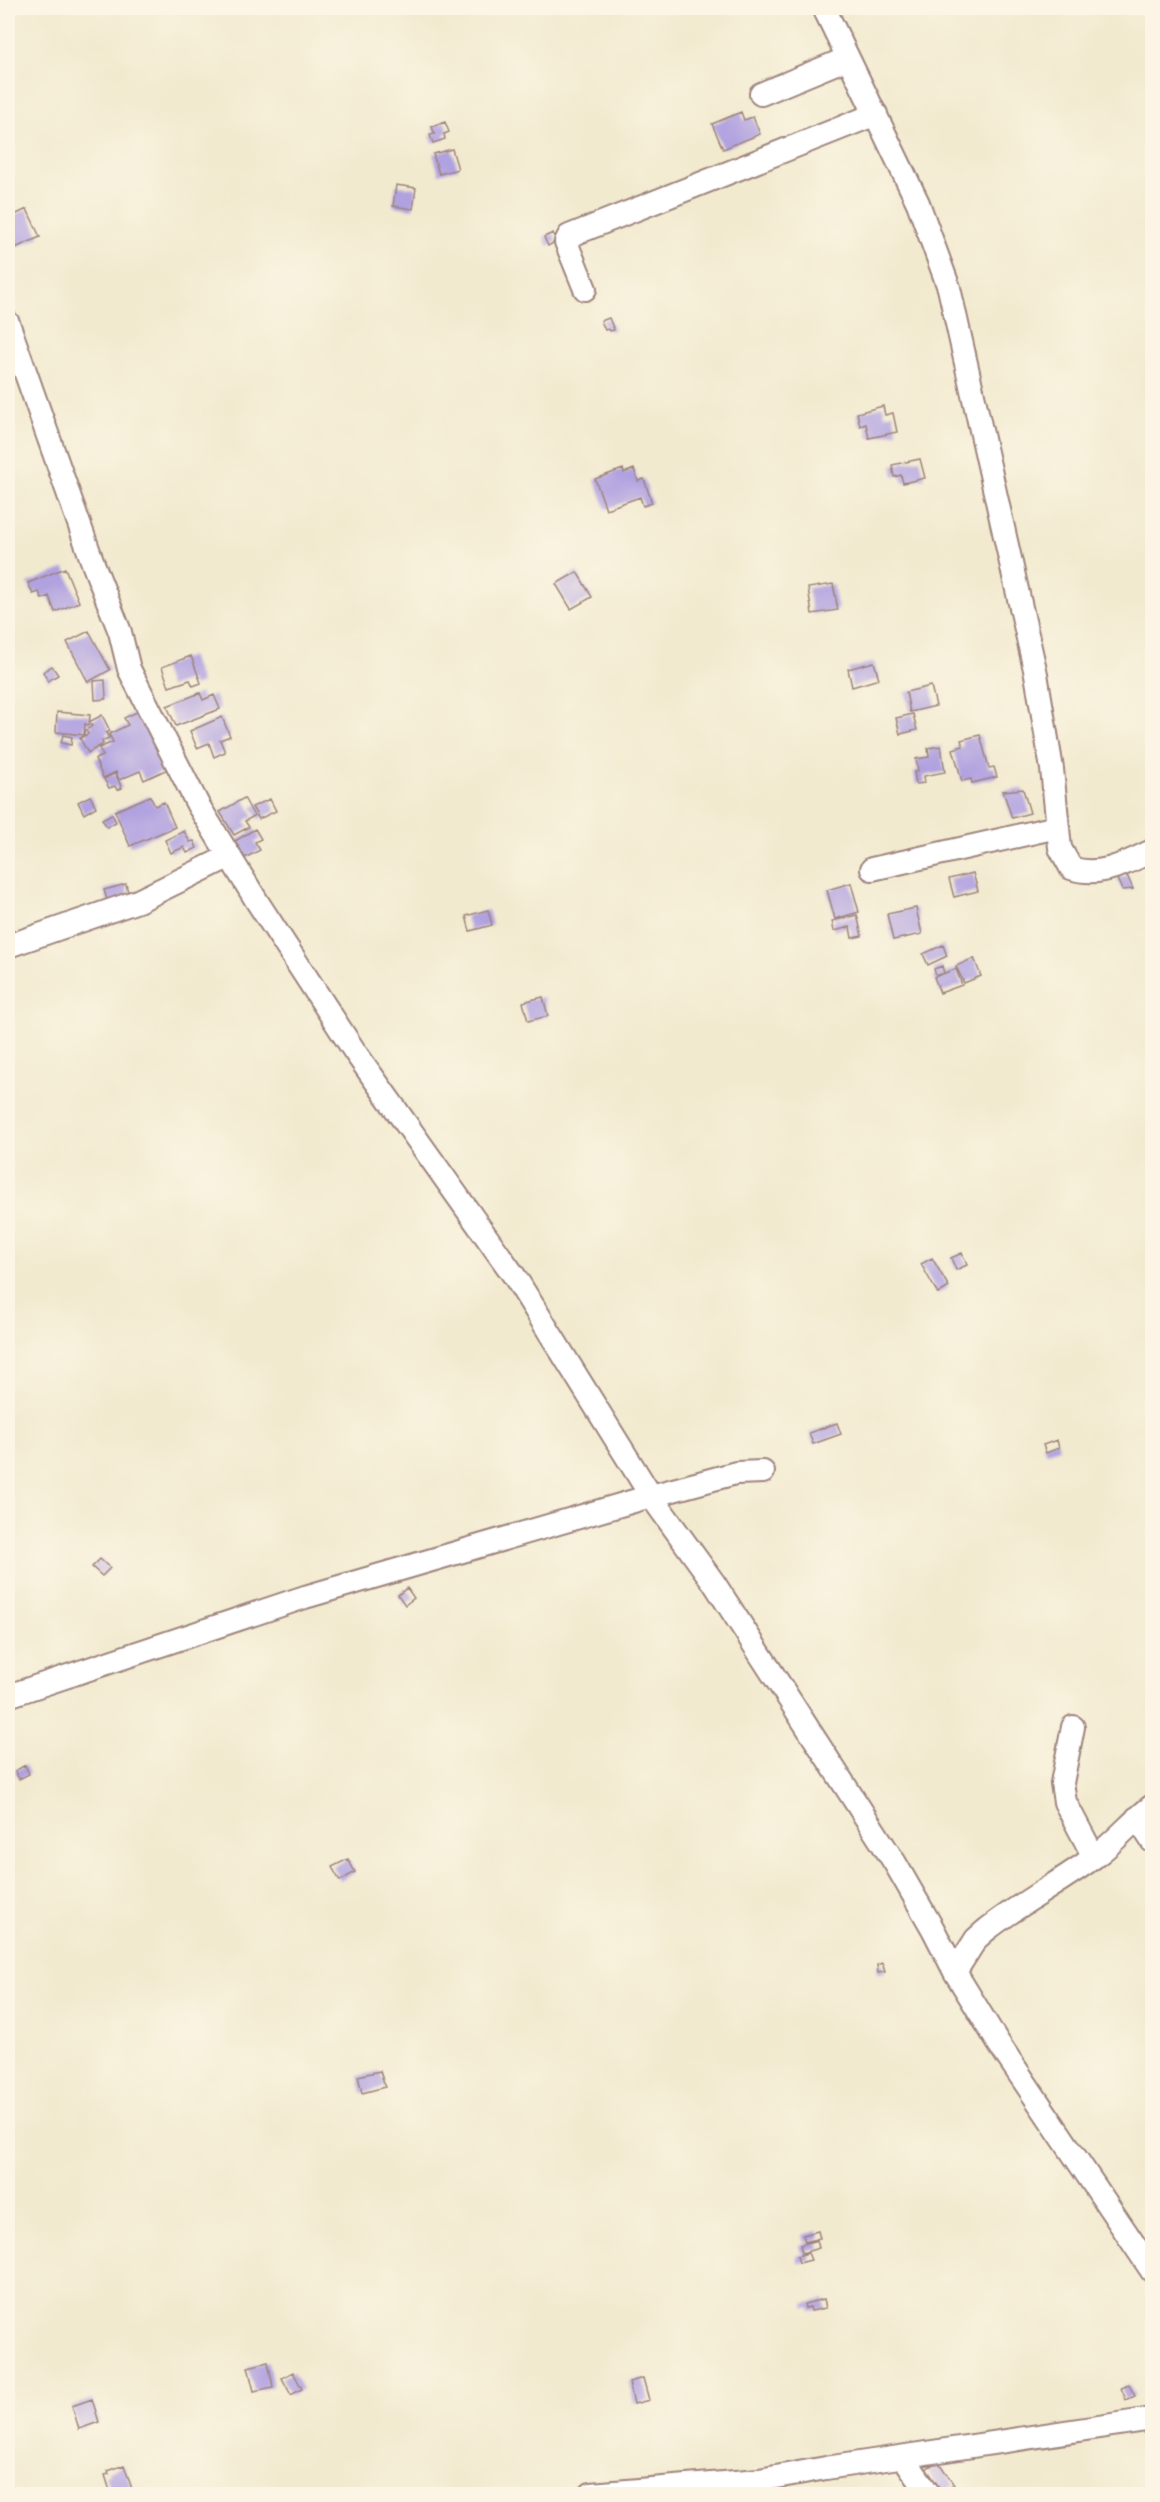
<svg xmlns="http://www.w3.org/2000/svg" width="1160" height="2502" viewBox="0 0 1160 2502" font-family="'Gentium Book Plus',serif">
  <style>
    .building { fill: #b0a1e0 }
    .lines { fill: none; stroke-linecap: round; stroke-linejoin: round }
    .minor-casing { stroke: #9e847d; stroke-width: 26 }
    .minor { stroke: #fff; stroke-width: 22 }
  </style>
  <rect width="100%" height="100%" fill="#fcf5e5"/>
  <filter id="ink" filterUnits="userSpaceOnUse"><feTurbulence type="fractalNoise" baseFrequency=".0167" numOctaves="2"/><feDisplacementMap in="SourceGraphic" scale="12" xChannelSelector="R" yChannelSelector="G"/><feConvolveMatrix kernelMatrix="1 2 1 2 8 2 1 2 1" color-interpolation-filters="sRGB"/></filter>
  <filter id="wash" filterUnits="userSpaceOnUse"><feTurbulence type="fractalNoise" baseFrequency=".008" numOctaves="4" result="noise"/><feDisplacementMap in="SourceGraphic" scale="24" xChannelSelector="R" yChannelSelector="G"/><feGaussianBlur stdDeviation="1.35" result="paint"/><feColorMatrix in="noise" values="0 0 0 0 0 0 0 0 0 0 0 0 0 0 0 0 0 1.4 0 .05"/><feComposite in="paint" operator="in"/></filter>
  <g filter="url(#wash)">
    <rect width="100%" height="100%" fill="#f2eacf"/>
    <g id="blocks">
      <path class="building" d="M741 112 744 120 753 117 760 134 723 149 712 124Z
        M445 122 449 132 444 134 445 139 433 143 430 135 435 134 432 127Z
        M452 149 458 169 439 174 433 154Z
        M396 185 416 188 413 209 393 206Z
        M27 209 40 237 13 249 8 236V218Z
        M553 233 557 241 548 246 544 237Z
        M609 318 614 330 610 331 608 329 605 330 601 321Z
        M883 406 885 415 893 413 897 432 869 438 866 424 860 426 857 413Z
        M920 459 925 478 903 483 901 475 894 477 892 465Z
        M623 469 624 473 634 469 638 481 644 479 652 503 643 506 640 497 606 509 595 479Z
        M65 568 79 602 55 612 49 596 42 599 39 592 33 594 28 583Z
        M577 572 592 597 571 609 556 584Z
        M833 584 838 610 812 614 808 588Z
        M89 631 110 670 88 682 67 642Z
        M191 656 201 683 193 686 190 680 169 687 162 667Z
        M874 662 879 679 852 687 848 669Z
        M52 666 58 675 48 681 43 672Z
        M105 680 106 699 95 700 94 681Z
        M931 686 936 706 910 712 906 692Z
        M200 693 203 700 214 695 220 709 176 726 167 706Z
        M141 710 168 769 144 780 140 771 119 780 116 772 103 778 95 759 103 756 99 748 113 742 109 734 128 725 124 718Z
        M57 712 90 715 89 725 85 724 84 735 56 732Z
        M913 714 917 730 900 734 896 718Z
        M102 715 110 731 106 733 109 738 102 741 103 744 88 753 80 738 88 734 86 730 92 726 89 722Z
        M222 717 230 736 220 740 225 752 214 757 209 743 197 748 190 731Z
        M63 735 72 737 71 745 61 743Z
        M980 735 989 768 994 767 997 777 972 783 971 779 962 781 953 749 963 746 961 740Z
        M941 746 945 772 924 776 925 783 916 784 914 772 918 771 916 759 929 757 928 748Z
        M115 773 122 788 117 790 115 786 109 788 104 779Z
        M1023 789 1030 813 1012 818 1003 791Z
        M90 796 96 807 84 814 78 802Z
        M150 796 155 806 164 802 175 827 130 846 115 811Z
        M244 798 254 816 245 821 249 827 234 835 220 812Z
        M270 799 276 811 259 819 252 807Z
        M112 814 116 822 107 827 102 819Z
        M255 829 261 839 255 842 260 850 245 858 235 841Z
        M184 831 190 842 194 841 197 848 187 853 184 847 171 853 165 840Z
        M973 873 978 891 954 897 949 879Z
        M1127 875 1133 889 1122 890 1117 879Z
        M851 883 859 912 835 919 827 890Z
        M126 884 129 896 108 903 104 890Z
        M916 908 922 934 893 940 887 914Z
        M488 910 492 925 470 931 466 916Z
        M857 915 862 936 852 938 850 927 834 931 832 921Z
        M943 945 947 956 928 965 923 954Z
        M974 958 981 976 964 983 956 966Z
        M942 966 944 973 936 976 934 969Z
        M956 969 962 985 940 993 934 977Z
        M543 997 548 1016 528 1021 523 1002Z
        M962 1253 967 1265 956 1270 951 1258Z
        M932 1258 949 1287 938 1294 921 1264Z
        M837 1423 841 1434 813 1444 809 1433Z
        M1057 1440 1059 1448 1046 1453 1043 1445Z
        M100 1559 110 1568 102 1576 92 1567Z
        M407 1588 414 1598 405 1605 398 1595Z
        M25 1765 29 1774 19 1779 15 1771Z
        M348 1859 355 1872 340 1881 332 1867Z
        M882 1963 885 1972 878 1973 877 1965Z
        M380 2071 385 2087 362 2093 358 2076Z
        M818 2231 820 2238 805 2242 803 2235Z
        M817 2240 819 2248 802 2253 800 2245Z
        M808 2253 811 2260 799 2263 797 2256Z
        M824 2299 826 2308 811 2311 810 2307 805 2308 804 2304Z
        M268 2362 273 2387 254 2391 248 2367Z
        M293 2372 302 2389 291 2395 282 2378Z
        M643 2378 649 2400 634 2404 629 2382Z
        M1129 2385 1135 2396 1126 2400 1121 2388Z
        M92 2399 99 2422 79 2429 72 2406Z
        M938 2461 954 2485 949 2488 951 2492 947 2494H943L926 2469Z
        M124 2465 133 2492 111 2494 105 2475 109 2474 108 2471Z"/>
    </g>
  </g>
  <g filter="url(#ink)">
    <use href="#blocks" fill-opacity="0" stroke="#9e847d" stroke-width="1.5"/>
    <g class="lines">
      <g class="minor-casing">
        <path id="minor" d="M824 8 918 203 949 288 1036 674 1052 769 1060 848 1071 868C1100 878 1126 863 1152 851
          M761 94 848 58
          M585 289 566 242 569 236 876 114
          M8 323 94 566 120 632 129 669 198 805 258 903 355 1052 515 1277 651 1496 714 1583 895 1863 933 1929 955 1972 999 2044 1152 2271
          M872 869 1057 827
          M8 946 138 901 230 856
          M8 1696 305 1597 651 1496 736 1473 763 1472
          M1073 1727 1062 1783 1065 1802 1094 1857
          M1137 1818 1152 1841
          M955 1972 976 1939 985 1931C1020 1903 1061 1882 1097 1855 1117 1840 1132 1821 1152 1806
          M904 2458 929 2494
          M591 2494 759 2480 826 2468 1152 2419"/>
      </g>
      <use href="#minor" class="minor"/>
    </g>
  </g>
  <rect width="1160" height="2502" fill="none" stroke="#fcf5e5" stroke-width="30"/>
</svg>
